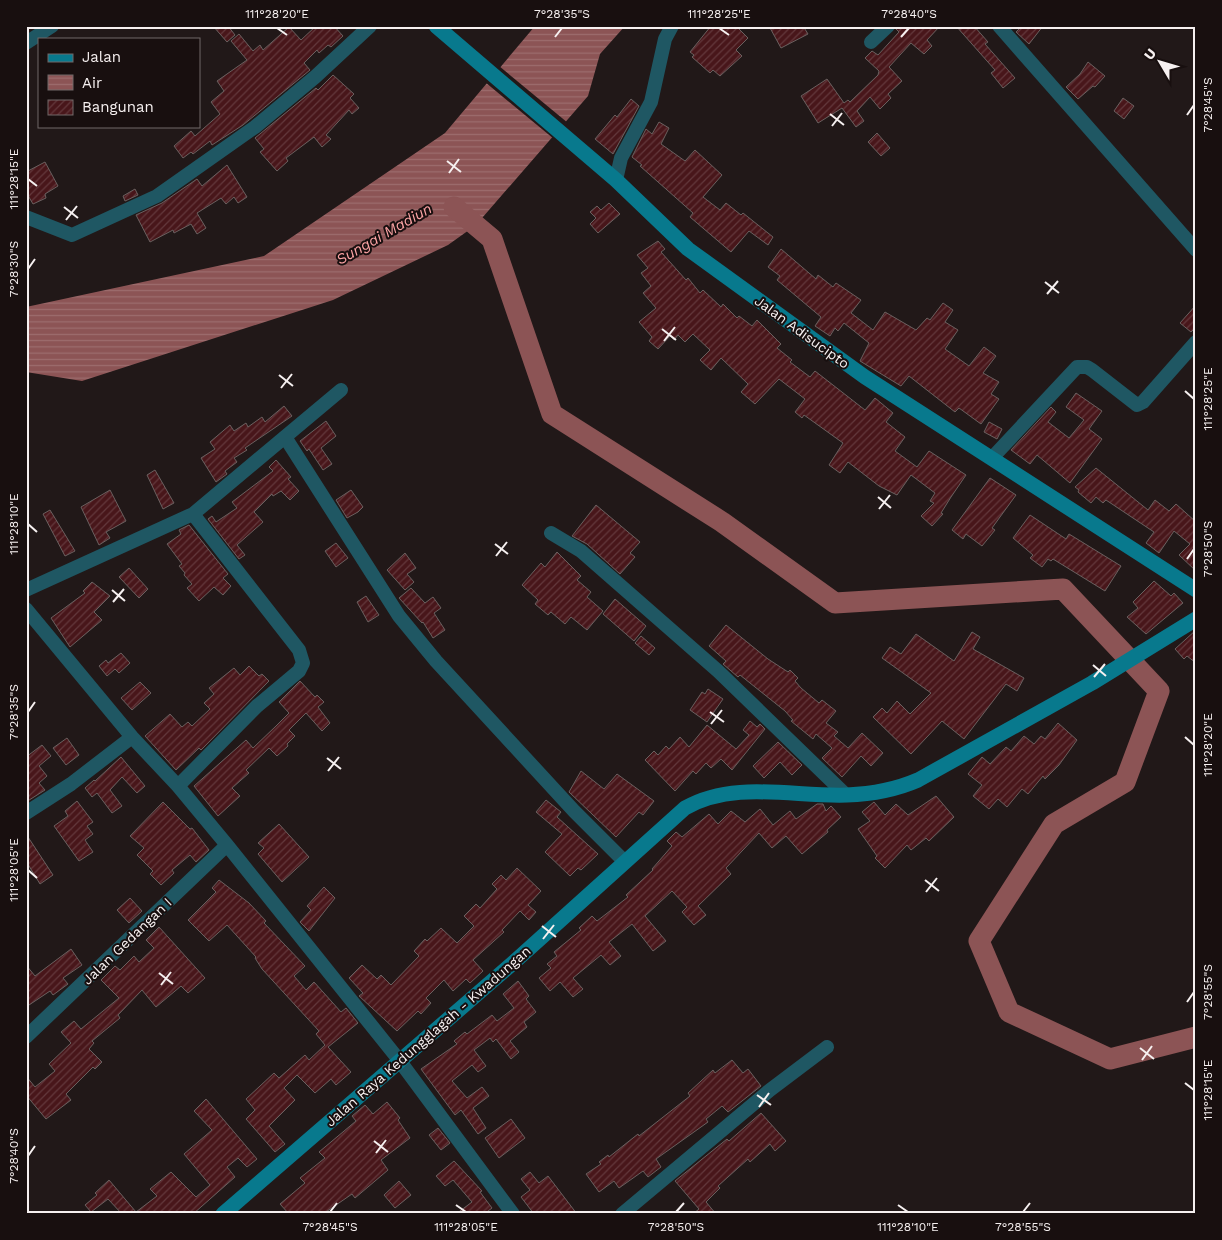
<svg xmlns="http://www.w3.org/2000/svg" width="1222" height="1240" viewBox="0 0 1222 1240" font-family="'Work Sans',sans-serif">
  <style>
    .water { fill: url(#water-rules) }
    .pier { fill: #211818 }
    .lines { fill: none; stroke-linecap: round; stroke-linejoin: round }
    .river { stroke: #8c5455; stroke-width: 21 }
    .building { fill: url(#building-hatch); stroke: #6a605f }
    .minor { stroke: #1f5763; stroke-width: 14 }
    .secondary { stroke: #08798d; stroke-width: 15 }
    .ticks { fill: none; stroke: #f6f0f0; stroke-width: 2 }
    .labels { text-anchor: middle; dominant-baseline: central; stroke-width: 4; stroke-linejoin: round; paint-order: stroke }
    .street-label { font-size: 14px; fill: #f6f0f0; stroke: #180f0f }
    .water-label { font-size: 15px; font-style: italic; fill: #fca4a5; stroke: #180f0f }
    .neatline { fill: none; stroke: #f6f0f0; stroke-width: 2 }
    .ticks-label { font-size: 12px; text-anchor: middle; fill: #f6f0f0 }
  </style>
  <defs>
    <pattern id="water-rules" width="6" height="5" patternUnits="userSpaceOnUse" patternTransform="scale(1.25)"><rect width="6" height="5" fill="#8c5455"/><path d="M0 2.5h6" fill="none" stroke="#9d6d6e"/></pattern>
    <pattern id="building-hatch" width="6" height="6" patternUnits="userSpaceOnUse" patternTransform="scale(1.25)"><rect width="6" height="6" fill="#48161a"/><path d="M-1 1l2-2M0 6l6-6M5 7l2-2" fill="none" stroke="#63383c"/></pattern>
  </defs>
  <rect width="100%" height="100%" fill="#211818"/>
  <path class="water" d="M535 26H625L600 54 588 96 476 225 448 245 333 300 82 381 26 372V307L264 256 445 133Z"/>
  <path class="pier" d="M499 66 568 123 554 139 485 82Z"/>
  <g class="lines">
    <path class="river" d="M454 207 492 239 552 414 722 522 835 603 1063 589 1159 691 1125 782 1054 824 979 941 1009 1012 1110 1059 1196 1037"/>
  </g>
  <path class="building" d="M213 26H228L235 35 227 42Z
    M316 26H334L343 36 331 47 328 45 319 53 317 50 304 63 310 70 243 125 212 145 210 141 193 154 191 152 183 158 174 146 191 131 195 136 220 114 211 102 224 91 217 81 247 60 231 41 239 34 253 51 260 45 263 50 289 27 301 40Z
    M711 26H736L748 38 736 50 742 56 720 76 713 70 710 73 692 57 694 55 690 52Z
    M769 26H803L808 34 781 48Z
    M897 26H940L927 40 932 46 924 54 911 43 889 67 902 81 888 94 891 98 880 109 870 97 857 111 864 121 856 127 842 108 818 123 801 96 827 79 844 103 848 100 850 102 878 75 879 71 865 58 872 51 878 55 899 32 896 29Z
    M956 26H974L988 42 985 44 1015 78 1003 88 991 73 995 70Z
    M1022 26H1043L1029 44 1016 32Z
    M1088 62 1105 76 1095 87 1093 86 1078 99 1066 87 1080 74Z
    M333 75 354 94 350 98 359 108 352 114 349 110 326 135 331 139 322 147 314 137 286 158 288 161 277 171 260 152 264 149 255 138 316 88 318 90Z
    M1123 98 1134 106 1124 119 1114 111Z
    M631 99 639 106 613 154 595 139 615 115 617 117Z
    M659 122 669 128 661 144 685 161 695 150 722 175 703 197 720 210 726 203 741 215 743 213 773 237 768 245 749 231 731 252 690 217 693 213 640 166 642 165 632 157 646 129 652 134Z
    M877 133 890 148 881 156 868 142Z
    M45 162 58 186 45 194 46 198 33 204 26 192V172Z
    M227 165 247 197 238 203 234 197 226 204 221 198 197 213 206 228 197 234 191 224 174 233 173 230 150 242 136 215 162 203 197 179 202 186Z
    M135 189 138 195 125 201 123 196Z
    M609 203 620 214 598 233 590 224 596 218 590 212 597 206 601 210Z
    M658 241 665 249 661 252 686 280 688 278 700 293 703 290 721 307 723 304 737 318 739 316 752 326 757 320 781 344 777 348 792 360 790 362 810 377 815 371 865 410 875 398 893 413 886 422 905 437 895 451 917 467 929 451 966 475 951 497 941 513 943 514 932 526 921 516 934 503 930 501 935 493 911 475 897 495 879 486 848 462 840 473 829 465 843 443 804 415 802 418 795 412 805 399 779 379 755 404 741 392 748 384 721 358 711 370 700 360 710 350 693 334 685 342 678 335 674 340 670 336 658 349 649 341 652 337 639 322 656 308 643 293 651 286 641 273 648 268 637 255Z
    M781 249 816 279 818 275 833 287 836 283 861 300 851 313 873 330 885 312 916 330 927 318 930 320 943 303 953 310 945 322 958 330 945 349 969 366 984 347 996 356 983 373 999 382 991 394 999 399 981 424 959 408 955 412 909 376 901 386 860 361 869 343 844 323 838 331 835 328 830 336 815 326 821 317 777 280 780 276 768 267Z
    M1196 305V327L1191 332 1180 323Z
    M1076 393 1102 411 1089 429 1102 439 1070 483 1037 455 1030 464 1011 450 1051 407 1056 412 1048 422 1069 438 1084 420 1066 407Z
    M284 406 292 416 245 448 247 450 234 458 237 462 225 471 227 474 216 482 201 458 215 449 210 442 230 425 234 431 246 423 248 427 262 417 265 422Z
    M326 421 336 436 321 448 332 464 323 470 309 449 307 451 300 441Z
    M989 422 1002 429 997 439 984 432Z
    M276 460 291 477 288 479 299 491 290 500 281 491 273 496 272 494 254 512 263 522 237 545 245 555 239 559 208 519 212 516 216 522 237 508 232 502 273 471 269 467Z
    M1096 468 1148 510 1155 500 1169 511 1176 504 1196 522V571L1179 555 1190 544 1174 531 1159 553 1146 543 1154 532 1106 500 1103 503 1096 497 1091 503 1078 492 1079 490 1075 487Z
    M155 470 174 503 163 509 147 475Z
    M990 478 1016 495 992 528 995 530 982 546 966 534 963 539 952 530Z
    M110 490 126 521 106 532 110 538 99 545 81 507Z
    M351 490 363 507 358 512 347 518 336 500Z
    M596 505 640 542 630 553 635 557 620 574 587 544 572 536Z
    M50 510 75 551 65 556 43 514Z
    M1030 515 1066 539 1069 534 1121 566 1105 591 1053 559 1051 561 1048 559 1042 567 1030 558 1033 555 1013 538Z
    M189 525 228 574 223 578 231 586 223 595 214 587 199 601 187 588 192 584 184 575 185 573 179 566 182 564 167 544 181 534 179 530Z
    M336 543 348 558 336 567 325 551Z
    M557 552 581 576 577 580 591 592 587 597 603 611 587 630 571 617 565 624 551 612 548 615 535 604 538 600 522 585 541 563 545 567Z
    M405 553 416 568 407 574 414 582 405 590 387 570Z
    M129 568 148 589 139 598 119 577Z
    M1154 581 1171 596 1174 593 1183 603 1146 634 1127 617 1138 608 1133 602Z
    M92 582 110 596 94 612 102 620 70 647 51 618 85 593 83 591Z
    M411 588 425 603 433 597 441 608 434 613 445 630 433 638 423 622 422 623 399 598Z
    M366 596 379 615 368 622 357 602Z
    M615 599 646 626 634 641 603 614Z
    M726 625 768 659 788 672 790 670 798 678 795 681 801 688 819 703 822 700 836 711 826 723 838 732 834 736 848 748 862 733 883 753 871 766 861 756 842 777 822 758 832 748 816 734 813 739 791 721 793 720 785 711 740 675 738 677 723 664 726 661 709 646Z
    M1196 630V663L1187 656 1184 659 1175 649Z
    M972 632 980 637 973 649 1024 678 1017 691 1006 684 964 739 942 721 911 754 873 717 882 708 887 713 897 701 910 714 931 693 882 658 890 647 901 654 916 634 954 661Z
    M641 636 655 648 649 655 635 643Z
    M121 653 130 663 119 673 115 669 107 676 99 666 106 660 108 663Z
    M249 666 259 676 262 674 269 681 201 750 199 748 176 770 145 736 170 714 182 727 188 722 192 726 210 709 204 703 214 694 209 688 234 668 240 675Z
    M300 681 315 697 317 695 324 702 318 707 330 723 322 731 306 713 289 730 295 736 287 744 288 746 277 756 269 748 246 770 249 773 232 788 240 796 218 816 194 786 246 740 253 748 276 726 289 713 279 702Z
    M140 682 151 693 132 710 121 698Z
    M708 689 723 699 707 722 690 710 702 692 705 694Z
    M750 721 757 727 760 724 765 729 732 770 721 759 711 768 706 763 696 774 693 771 675 791 645 760 654 751 658 755 666 746 669 749 680 737 689 747 707 725 736 749 749 735 743 730Z
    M1058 723 1077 740 1059 765 1045 779 1043 776 1028 794 1022 789 1007 807 998 799 989 809 973 796 982 785 968 774 982 757 990 764 1006 747 1011 751 1024 736 1034 744 1041 736 1045 739Z
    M67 738 79 755 66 765 53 748Z
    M778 742 802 765 792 775 780 762 764 778 753 766Z
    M42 745 51 756 39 766 47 776 39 783 45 790 26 802V757Z
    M121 757 145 786 137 793 122 777 110 790 122 806 112 813 97 793 92 797 85 788 94 780 95 781Z
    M581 771 604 789 617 774 654 801 643 815 639 812 616 837 569 792Z
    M936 796 954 817 929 841 926 838 911 850 907 845 885 868 875 858 877 856 858 829 870 821 862 812 874 802 885 815 896 804 908 815Z
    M546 800 561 812 557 817 598 854 581 870 578 868 570 876 545 852 562 834 536 812Z
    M77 801 93 822 87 826 93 834 85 840 93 852 79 861 54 826 68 816 65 811Z
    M163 802 190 829 192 828 209 850 196 862 190 855 172 870 174 873 161 885 150 874 153 871 137 855 144 848 130 836Z
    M817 804H823L826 811 831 806 841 817 827 830 828 832 802 854 786 836 772 848 759 833 726 868 731 874 698 906 706 915 694 925 682 912 687 907 672 891 645 916 666 941 653 951 632 924 609 942 621 956 610 965 601 955 573 978 583 989 573 997 560 982 550 991 539 978 551 968 547 964 557 956 554 952 581 930 579 928 592 916 597 921 628 897 626 895 653 870 652 869 672 846 667 841 676 832 682 837 709 814 718 824 731 811 745 822 760 809 773 825 790 811 796 819Z
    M279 824 309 857 282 882 258 854 264 848 258 843Z
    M26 834 53 875 40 884 26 861Z
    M517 868 541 891 528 905 536 912 529 920 520 911 502 930 504 932 473 960 483 971 470 983 466 979 453 991 444 980 426 998 431 1003 421 1014 418 1011 397 1031 359 996 363 993 349 978 362 965 377 979 381 975 391 985 419 956 414 951 425 939 427 941 441 928 457 943 474 926 464 916 476 904 480 908 497 889 492 884 501 875 506 880Z
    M219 880 249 903 266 921 264 923 305 966 294 976 306 990 314 982 341 1012 346 1008 358 1023 328 1047 351 1072 336 1085 331 1079 315 1093 297 1075 284 1088 295 1100 269 1126 285 1144 275 1152 246 1119 255 1110 246 1099 274 1073 279 1078 305 1055 309 1060 325 1045 316 1034 319 1031 262 969 255 958 256 957 227 925 209 941 188 920 216 892 212 888Z
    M324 887 335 898 309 931 300 922 311 910 307 906Z
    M130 898 142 911 129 923 117 910Z
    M159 927 205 978 188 993 181 986 156 1007 142 990 118 1015 120 1018 92 1041 94 1043 89 1049 102 1062 95 1069 93 1067 66 1094 71 1100 46 1119 26 1095V1076L35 1087 55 1071 49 1064 71 1043 61 1032 74 1021 81 1029 119 998 101 980 115 966 120 970 134 956 139 962 154 948 146 940Z
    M71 949 82 965 63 978 68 984 53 995 50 991 26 1007V965L35 976Z
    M518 981 529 996 526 999 536 1012 524 1022 527 1027 510 1041 519 1052 511 1059 496 1039 493 1042 490 1038 474 1050 486 1066 478 1072 472 1065 452 1081 467 1098 482 1087 489 1096 473 1108 486 1128 478 1134 461 1110 455 1115 421 1069 457 1044 454 1041 465 1032 467 1034 492 1015 497 1021 514 1008 503 994Z
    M732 1060 743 1073 748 1069 761 1086 728 1112 722 1106 706 1119 708 1122 656 1159 661 1167 648 1177 643 1171 619 1188 614 1181 599 1192 586 1174 601 1164 599 1162 608 1155 609 1157 638 1134 639 1136 690 1096 688 1093 713 1070 715 1073Z
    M206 1099 257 1159 247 1167 238 1158 227 1167 235 1177 193 1214H122L108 1199 91 1212 85 1205 97 1195 95 1193 109 1180 136 1212 157 1196 150 1189 171 1172 196 1197 210 1185 184 1154 212 1130 194 1111Z
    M387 1102 400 1118 398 1120 410 1138 381 1160 388 1170 355 1198 352 1194 323 1214H289L280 1204 305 1183 300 1178 325 1158 319 1152 356 1121 352 1116 365 1105 373 1114Z
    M761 1113 786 1141 775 1151 770 1144 750 1162 748 1159 718 1186 720 1188 706 1202 716 1214H693L699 1209 675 1181 727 1139 729 1141Z
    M511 1119 525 1138 499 1158 485 1138Z
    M438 1128 450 1143 441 1150 429 1135Z
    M454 1161 482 1191 480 1192 492 1208 484 1214H456L472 1202 453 1180 445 1186 436 1176Z
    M530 1172 539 1183 548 1176 577 1214H534L521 1197 530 1190 521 1179Z
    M399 1181 411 1195 395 1208 384 1195Z"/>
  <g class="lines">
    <path class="minor" d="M999 26 1196 250
      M871 42 888 26
      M26 43 52 26
      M616 180 621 158 651 102 665 39 672 26
      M26 217 72 235 157 196 255 127 315 77 370 26
      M285 437 399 616 436 661 574 811 625 862
      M992 458 1077 367H1087L1092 370 1137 405 1143 402 1196 342
      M551 533 581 551 718 671 846 795
      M26 590 193 514 341 390
      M26 609 132 737 178 786 227 845 399 1060 513 1214
      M178 786 257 706 299 671 303 663 299 650 193 514
      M26 813 71 784 132 737
      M26 1037 227 845
      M622 1214 770 1090 827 1047"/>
    <path class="secondary" d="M436 26 616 180 688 249 865 377 1196 590
      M223 1214 513 963 685 808C734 780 794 797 847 795 873 794 895 790 918 780L1092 683 1196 619"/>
  </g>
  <path class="ticks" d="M277 28 287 35M719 28 729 35M555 37 562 28M901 37 909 28M830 114 844 125M1187 115 1194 105M832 126 842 113M447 161 461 172M449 173 459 159M28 179 37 186M64 207 78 218M66 220 77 206M28 269 35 259M1045 282 1059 293M1047 294 1058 281M662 329 676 340M664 341 675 327M279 375 293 386M281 388 292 374M1185 391 1194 399M878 497 891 508M879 509 890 495M28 524 37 532M495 544 508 554M496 556 507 542M1187 559 1194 549M112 590 125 601M113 602 124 589M1093 665 1106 676M1094 677 1105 664M28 712 35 702M710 712 724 722M711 724 722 710M1185 737 1194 745M327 758 341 769M328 771 339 757M28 870 37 878M925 880 939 891M926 892 937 878M542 926 556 937M543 939 554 925M159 973 173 984M161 985 171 972M1187 1002 1194 992M1140 1048 1154 1059M1142 1060 1152 1046M1185 1083 1194 1090M757 1095 771 1105M759 1107 769 1093M374 1141 388 1152M376 1153 386 1140M28 1156 35 1146M456 1205 466 1212M898 1205 908 1212M330 1212 337 1203M676 1212 684 1203M1023 1212 1030 1203"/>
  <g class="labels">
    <g class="street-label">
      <text transform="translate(802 332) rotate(36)">Jalan Adisucipto</text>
      <text transform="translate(127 941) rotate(-44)">Jalan Gedangan I</text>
      <text transform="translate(428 1036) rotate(-41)">Jalan Raya Kedungglagah - Kwadungan</text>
    </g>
    <g class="water-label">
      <text transform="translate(384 234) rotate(-30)">Sungai Madiun</text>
    </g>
  </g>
  <rect width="1222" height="1240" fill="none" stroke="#180f0f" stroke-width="55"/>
  <rect x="38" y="38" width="162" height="90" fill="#180f0f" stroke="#716969"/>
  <rect x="48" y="54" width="25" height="8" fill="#08798d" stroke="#716969"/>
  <text x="82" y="62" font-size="15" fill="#f6f0f0">Jalan</text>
  <rect x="48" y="75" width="25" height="15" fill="url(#water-rules)" stroke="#716969"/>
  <text x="82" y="88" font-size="15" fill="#f6f0f0">Air</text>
  <rect x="48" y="100" width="25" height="15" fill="url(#building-hatch)" stroke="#716969"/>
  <text x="82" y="112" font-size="15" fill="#f6f0f0">Bangunan</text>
  <g transform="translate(1160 62) rotate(308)" stroke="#180f0f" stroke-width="4" paint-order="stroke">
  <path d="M0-4L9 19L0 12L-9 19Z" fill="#f6f0f0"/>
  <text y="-8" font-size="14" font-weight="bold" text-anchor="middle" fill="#f6f0f0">U</text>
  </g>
  <rect x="28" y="28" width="1166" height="1184" class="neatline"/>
  <g class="ticks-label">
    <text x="277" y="18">111°28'20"E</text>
    <text x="562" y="18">7°28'35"S</text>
    <text x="719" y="18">111°28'25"E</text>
    <text x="909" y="18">7°28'40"S</text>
    <text transform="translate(1208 105) rotate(-90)" y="4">7°28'45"S</text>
    <text transform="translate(14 179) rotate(-90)" y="4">111°28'15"E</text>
    <text transform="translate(14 269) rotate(-90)" y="4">7°28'30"S</text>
    <text transform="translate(1208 399) rotate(-90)" y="4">111°28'25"E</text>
    <text transform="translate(14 524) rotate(-90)" y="4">111°28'10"E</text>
    <text transform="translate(1208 549) rotate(-90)" y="4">7°28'50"S</text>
    <text transform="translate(14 712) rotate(-90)" y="4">7°28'35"S</text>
    <text transform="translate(1208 745) rotate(-90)" y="4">111°28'20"E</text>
    <text transform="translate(14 870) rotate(-90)" y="4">111°28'05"E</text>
    <text transform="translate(1208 992) rotate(-90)" y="4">7°28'55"S</text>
    <text transform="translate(1208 1090) rotate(-90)" y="4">111°28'15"E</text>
    <text transform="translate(14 1156) rotate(-90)" y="4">7°28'40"S</text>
    <text x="330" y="1231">7°28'45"S</text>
    <text x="466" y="1231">111°28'05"E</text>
    <text x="676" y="1231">7°28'50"S</text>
    <text x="908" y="1231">111°28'10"E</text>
    <text x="1023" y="1231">7°28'55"S</text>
  </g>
</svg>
